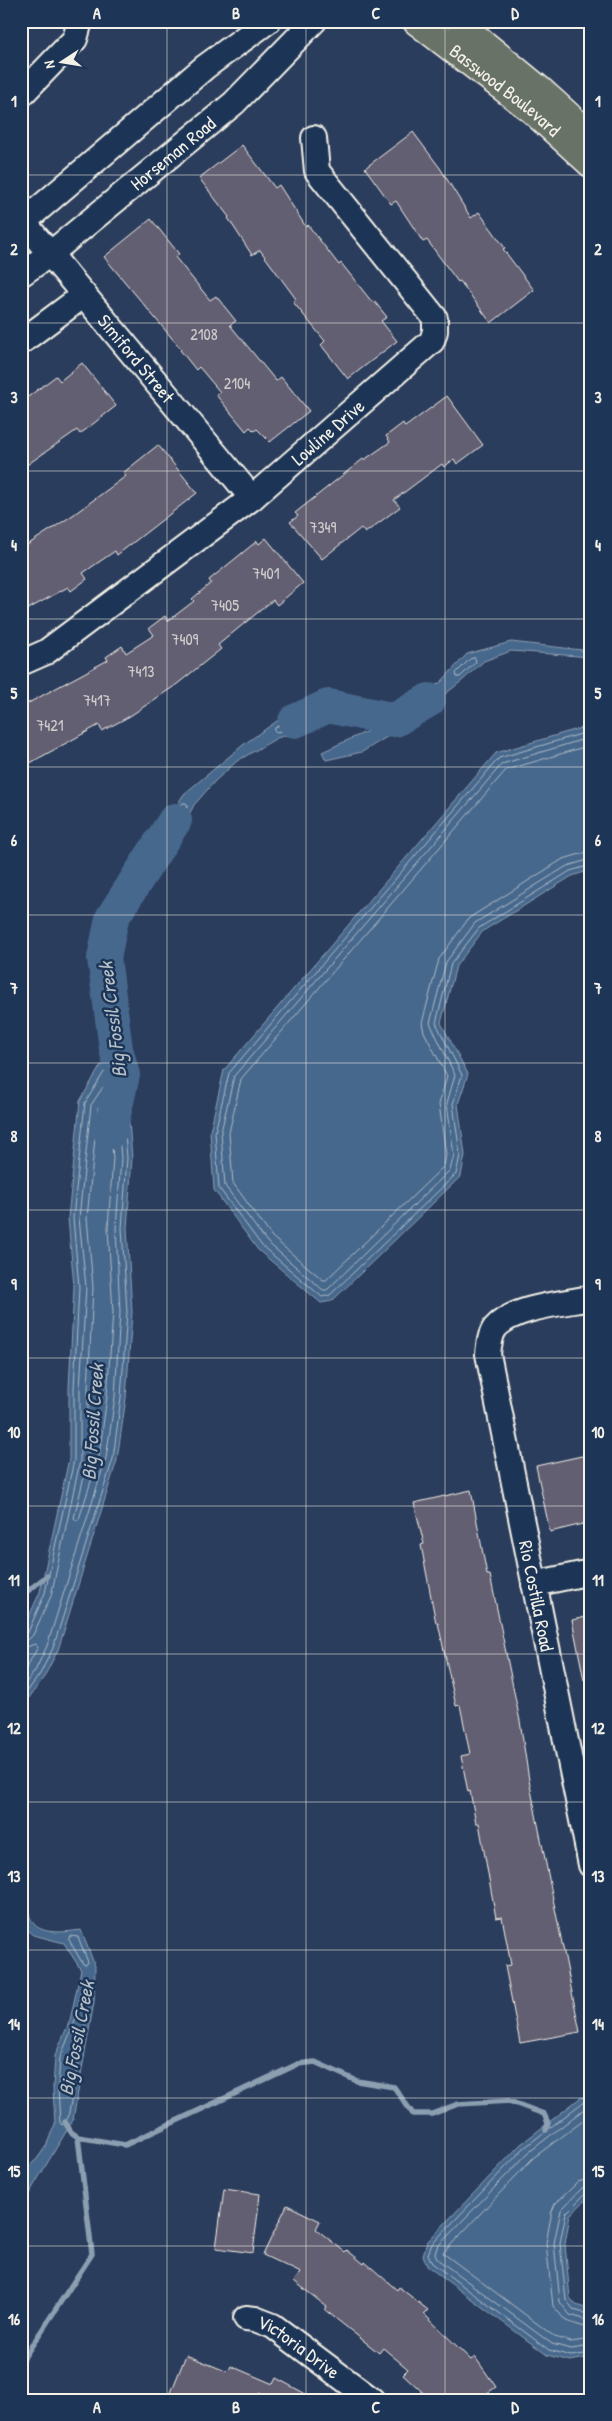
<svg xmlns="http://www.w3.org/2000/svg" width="612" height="2421" viewBox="0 0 612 2421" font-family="'Patrick Hand',sans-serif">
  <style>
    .water { fill: #46688d; stroke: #8c9fb1 }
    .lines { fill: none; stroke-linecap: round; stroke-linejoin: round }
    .shore { stroke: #aebac4; stroke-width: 1 }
    .stream { stroke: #8c9fb1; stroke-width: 5.5 }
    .river { stroke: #46688d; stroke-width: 34 }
    .building { fill: #645f73; stroke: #f4f1e8 }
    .minor-casing { stroke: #f4f1e8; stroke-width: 28 }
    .major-casing { stroke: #f4f1e8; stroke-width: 31 }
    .minor { stroke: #1d3557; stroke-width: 24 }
    .major { stroke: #697266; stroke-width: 28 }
    .grid { fill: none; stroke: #f4f1e8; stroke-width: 1; stroke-opacity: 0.55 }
    .labels { text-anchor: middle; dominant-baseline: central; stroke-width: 5; stroke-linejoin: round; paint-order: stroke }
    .number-label { font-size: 16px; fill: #d0cccb }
    .street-label { font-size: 19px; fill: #f4f1e8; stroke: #1d3557 }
    .water-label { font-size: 20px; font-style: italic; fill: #b7c1c8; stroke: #1d3557 }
    .neatline { fill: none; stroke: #f4f1e8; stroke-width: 2 }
    .grid-label { font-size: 16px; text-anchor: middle; font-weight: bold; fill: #f4f1e8 }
  </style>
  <rect width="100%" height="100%" fill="#2b3d5d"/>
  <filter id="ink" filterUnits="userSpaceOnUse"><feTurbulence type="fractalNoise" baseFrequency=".02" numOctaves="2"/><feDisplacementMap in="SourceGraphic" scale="10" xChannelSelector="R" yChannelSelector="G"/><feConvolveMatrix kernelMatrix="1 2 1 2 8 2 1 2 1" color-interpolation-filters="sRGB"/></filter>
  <g filter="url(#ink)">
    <path class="water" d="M511 642 591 651V657L511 651 484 661 463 680 405 726 362 752 326 760 322 752 383 724 413 699 441 682 467 654Z
      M328 696 346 701 314 727 277 738 237 761 215 781 194 805 181 830 167 849 150 861 146 852 184 794 243 745 284 716Z
      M591 725V870L572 876 483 931 456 966 441 1023 468 1074 458 1104 465 1155 461 1176 332 1301 321 1303 258 1250 214 1190 210 1131 224 1070 496 753Z
      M101 1065 112 1070 128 1109 132 1158 127 1228 132 1312 126 1398 117 1460 58 1650 44 1677 21 1709V1634L40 1592 69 1459V1388L74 1287 68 1218 80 1101Z
      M21 1864C35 1909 12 1940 81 1930L95 1966 94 2002 73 2120 21 2207V2173L37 2159 46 2146 55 2124 53 2088 55 2056 70 2020 81 1970 64 1943 33 1935 22 1926Z
      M591 2096V2195L570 2215 565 2244 570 2298 576 2305 591 2310V2357L570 2361 547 2355 427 2266 423 2255 427 2242 521 2144 580 2098Z"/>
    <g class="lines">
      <path class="shore" d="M475 658 476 662 460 677H457L456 673 470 659Z
        M424 699 427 700 426 703 403 722 394 725 395 721Z
        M328 702 332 703V706L312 722 277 732 274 731 275 728 286 720Z
        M591 731 499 758 229 1073 215 1132 219 1188 262 1246 322 1297 330 1295 456 1174 460 1155 453 1104 462 1075 436 1023 451 964 479 928 570 871 591 865
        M591 737 502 764 234 1076 221 1132 225 1186 267 1242 323 1290H327L450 1170 454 1155 447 1103 455 1075 430 1023 446 962 475 923 567 866 591 859
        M591 745 506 770 241 1079 229 1133 233 1183 272 1237 323 1280H326L444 1166 446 1155 439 1104 447 1076 424 1032 422 1023 439 959 469 918 563 859 591 851
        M183 803H186L188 806C182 817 170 845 158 848L157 844Z
        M103 1102 109 1114 113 1158 108 1228 113 1312 107 1396 99 1456 79 1519 77 1521 74 1518 88 1460V1389L93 1287 87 1218 98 1108Z
        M21 1635 28 1632 45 1593 74 1460V1389L79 1287 73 1218 85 1103 104 1072 109 1075 123 1111 127 1158 122 1228 127 1312 121 1397 113 1459 53 1648 40 1674 21 1700
        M21 1641 28 1640 33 1635 51 1596 80 1461V1389L86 1287 79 1218 91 1105 105 1084 117 1112 121 1158 116 1228 120 1312 115 1397 106 1458 47 1646 35 1671 21 1689
        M21 1649 35 1644 38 1647 21 1677
        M70 1936 78 1937 88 1962 86 1965 83 1964 69 1940Z
        M87 1976 89 1979V2002L68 2118 62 2125 60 2123 58 2088 60 2058 75 2021 84 1978Z
        M591 2101 582 2103 524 2148 432 2244 428 2254 432 2263 549 2350 571 2356 591 2353
        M591 2107 584 2109 528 2153 437 2247 435 2254 437 2259 552 2344 571 2349 591 2346
        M591 2115 533 2158 443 2253 555 2337 571 2342 591 2339
        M591 2178 578 2182 555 2204 552 2211 546 2243 553 2306 566 2321 591 2329
        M591 2186 582 2188 561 2210 554 2243 560 2302 570 2315 591 2321
        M591 2192 585 2194 566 2213 560 2243 566 2300 574 2310 591 2315"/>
      <path class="stream" d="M21 1596 47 1576
        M78 2137 125 2145 298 2064 315 2062 357 2081 394 2087 413 2114H432L458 2104 509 2101 544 2114 548 2123 546 2130
        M21 2362 92 2254 78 2137 71 2132 65 2122"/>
      <path class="river" d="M295 721 328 706 395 720 429 700
        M110 1132 123 1075 116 1049 104 958 112 918 175 820"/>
    </g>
    <path class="building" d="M413 132 440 168 471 218 479 212 505 248 503 249 534 290 491 323 460 281 458 282 427 240 423 242 396 201 391 204 365 168Z
      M242 145 275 188 279 185 306 227 308 225 339 265 341 263 372 302 374 301 387 317 381 321 397 341 348 379 321 345 325 341 293 302 296 299 260 250 252 255 228 218 229 217 199 178Z
      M151 219 179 254 175 257 210 300 216 296 236 321 230 325 276 381 281 377 309 411 270 442 257 429 254 431 250 427 246 431 216 395 220 392 199 367 196 370 180 350 181 349 104 257Z
      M82 363 116 406 80 434 77 430 21 469V402L56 376 60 381Z
      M447 396 483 445 457 464 454 459 444 467 442 464 394 500 400 507 365 533 361 528 322 559 290 522 298 516 295 513 363 459 364 460 390 442 386 436 403 423 405 427Z
      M158 445 197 493 117 555 115 551 83 573 87 579 71 591 68 587 21 613V549L73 515 126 476 123 473Z
      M266 538 303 583 277 605 273 600 218 645 221 649 176 685 130 716 102 731 99 725 21 768V707L108 660 106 657 122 646 126 653 154 635 149 628 165 616 168 621 194 601 192 599 211 583 209 580 257 541 259 544Z
      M591 1454V1522L550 1532 536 1466Z
      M471 1490 487 1575H490L520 1721 529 1780 580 2032 520 2043 505 1966 511 1965 502 1917 496 1918 479 1823H476L470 1791 468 1792 461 1756 470 1754 460 1705 456 1706 438 1623H436L421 1545 424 1544 414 1503Z
      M591 1616V1679L584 1680 572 1620Z
      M224 2189 260 2194 253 2253 216 2248Z
      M287 2205 320 2221 316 2229 345 2252 347 2250 364 2264 365 2262 397 2290 399 2287 428 2310 424 2314 471 2360 475 2357 496 2387 477 2400H431L403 2374 408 2369 383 2348 379 2353 325 2310 327 2307 294 2281 301 2273 263 2255Z
      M186 2355 228 2372 231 2366 273 2384 276 2378 317 2400H264L266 2397 259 2393 257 2400H168Z"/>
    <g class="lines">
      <g class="minor-casing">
        <g id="minor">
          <path d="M21 95 75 39 80 21"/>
          <path id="s1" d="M21 219 252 498"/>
          <path d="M21 224 205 67 268 21"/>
          <path id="s2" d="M21 274 50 254 234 103 314 21"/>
          <path d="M21 342 84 295"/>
          <path id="s3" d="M21 663 46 652 252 498 432 341 435 331V318L317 171 314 138"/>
          <path id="s4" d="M591 1298C565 1303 513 1307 495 1328 490 1335 489 1345 488 1354L591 1865"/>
          <path d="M534 1584 591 1572"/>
          <path id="s5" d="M246 2318 255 2319 273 2326 372 2400"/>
        </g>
      </g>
      <g class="major-casing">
        <g id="major">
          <path id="s6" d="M417 21 533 110 591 163"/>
          <path d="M461 21 472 35 539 90 591 137"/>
        </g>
      </g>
      <use href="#minor" class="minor"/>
      <use href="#major" class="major"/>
    </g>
  </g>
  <path class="grid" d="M167 21V2400M306 21V2400M445 21V2400M21 175H591M21 323H591M21 471H591M21 619H591M21 767H591M21 915H591M21 1063H591M21 1210H591M21 1358H591M21 1506H591M21 1654H591M21 1802H591M21 1950H591M21 2098H591M21 2246H591"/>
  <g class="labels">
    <g class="number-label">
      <text x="204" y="334">2108</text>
      <text x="237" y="383">2104</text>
      <text x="323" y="527">7349</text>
      <text x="266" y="573">7401</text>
      <text x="225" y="605">7405</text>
      <text x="185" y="639">7409</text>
      <text x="141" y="671">7413</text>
      <text x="97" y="700">7417</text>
      <text x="50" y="725">7421</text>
    </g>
    <g class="street-label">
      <text stroke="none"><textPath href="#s6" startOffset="112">Basswood Boulevard</textPath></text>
      <text stroke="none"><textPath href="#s2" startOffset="194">Horseman Road</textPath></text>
      <text stroke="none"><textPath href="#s1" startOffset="181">Simiford Street</textPath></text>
      <text stroke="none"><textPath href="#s3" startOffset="385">Lowline Drive</textPath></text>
      <text stroke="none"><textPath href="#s4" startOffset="376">Rio Costilla Road</textPath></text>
      <text stroke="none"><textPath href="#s5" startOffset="61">Victoria Drive</textPath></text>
    </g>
    <g class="water-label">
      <text transform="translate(112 1020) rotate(-97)">Big Fossil Creek</text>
      <text transform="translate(92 1422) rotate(-86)">Big Fossil Creek</text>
      <text transform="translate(76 2038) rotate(-79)">Big Fossil Creek</text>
    </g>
  </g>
  <rect width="612" height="2421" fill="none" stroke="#1d3557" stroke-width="55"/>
  <g transform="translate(62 62) rotate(258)" stroke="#1d3557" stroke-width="4" paint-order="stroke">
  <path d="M0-4L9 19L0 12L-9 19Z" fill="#f4f1e8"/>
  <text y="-8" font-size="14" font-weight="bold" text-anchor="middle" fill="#f4f1e8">N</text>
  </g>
  <rect x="28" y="28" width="556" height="2366" class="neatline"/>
  <g class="grid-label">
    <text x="97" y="19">A</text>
    <text x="236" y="19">B</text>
    <text x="376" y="19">C</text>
    <text x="515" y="19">D</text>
    <text x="14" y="107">1</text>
    <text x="598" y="107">1</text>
    <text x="14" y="255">2</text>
    <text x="598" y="255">2</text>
    <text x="14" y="403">3</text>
    <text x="598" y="403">3</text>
    <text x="14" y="551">4</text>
    <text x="598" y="551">4</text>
    <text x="14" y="699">5</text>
    <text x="598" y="699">5</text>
    <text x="14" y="846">6</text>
    <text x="598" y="846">6</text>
    <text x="14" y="994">7</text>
    <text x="598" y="994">7</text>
    <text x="14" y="1142">8</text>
    <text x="598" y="1142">8</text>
    <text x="14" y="1290">9</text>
    <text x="598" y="1290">9</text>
    <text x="14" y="1438">10</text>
    <text x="598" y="1438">10</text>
    <text x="14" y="1586">11</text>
    <text x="598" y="1586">11</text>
    <text x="14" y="1734">12</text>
    <text x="598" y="1734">12</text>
    <text x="14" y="1882">13</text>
    <text x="598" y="1882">13</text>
    <text x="14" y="2030">14</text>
    <text x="598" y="2030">14</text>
    <text x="14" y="2177">15</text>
    <text x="598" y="2177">15</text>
    <text x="14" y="2325">16</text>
    <text x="598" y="2325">16</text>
    <text x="97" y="2413">A</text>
    <text x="236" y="2413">B</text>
    <text x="376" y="2413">C</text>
    <text x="515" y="2413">D</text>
  </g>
</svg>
